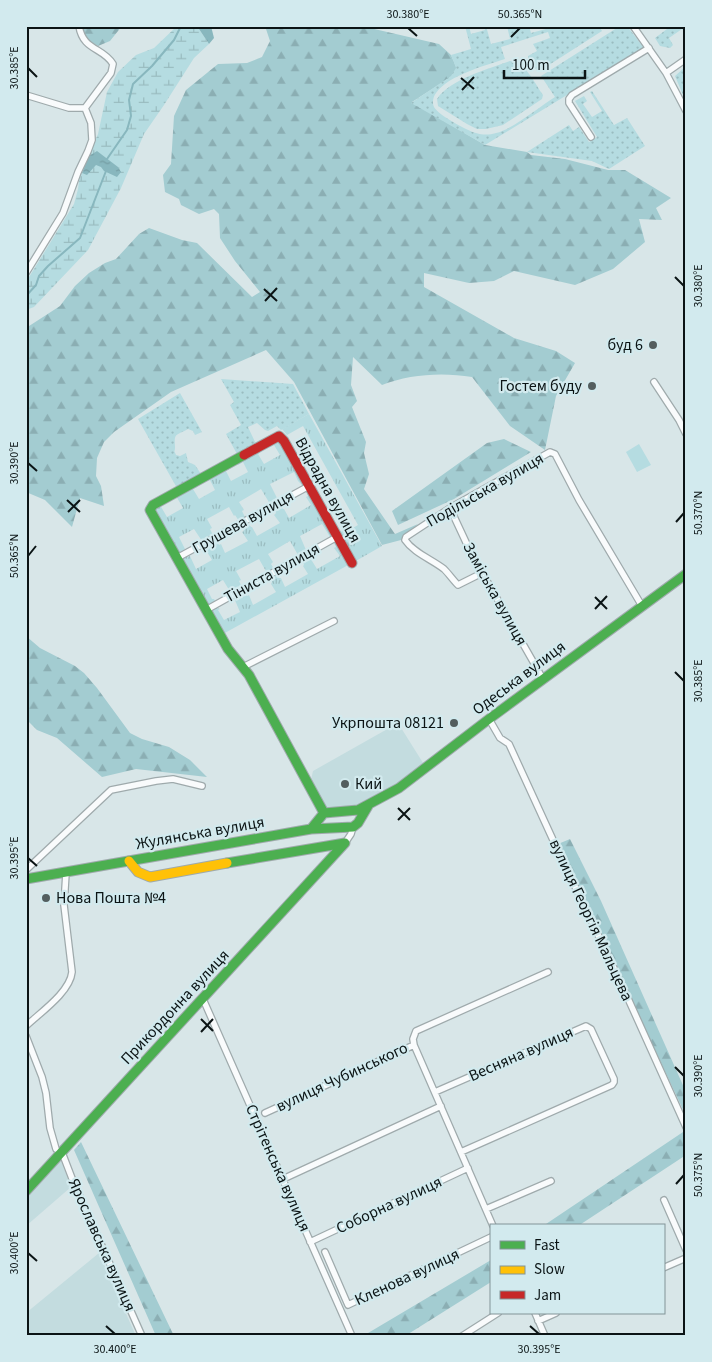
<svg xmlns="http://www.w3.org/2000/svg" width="712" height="1362" viewBox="0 0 712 1362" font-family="'Source Sans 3',sans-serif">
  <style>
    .built { fill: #c3dcdf }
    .grass { fill: url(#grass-tufts) }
    .forest { fill: url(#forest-firs) }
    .wetland { fill: url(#wetland-marsh) }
    .garden { fill: url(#garden-dots) }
    .pitch { fill: #b5dce1 }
    .water { fill: url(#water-ripples) }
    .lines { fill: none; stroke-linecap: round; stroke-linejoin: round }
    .stream { stroke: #88b7be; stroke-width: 2 }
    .street-casing { stroke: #9faaac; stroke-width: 8 }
    .fast-casing { stroke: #9faaac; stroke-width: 11 }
    .slow-casing { stroke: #9faaac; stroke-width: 11 }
    .jam-casing { stroke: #9faaac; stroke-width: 11 }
    .street { stroke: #f9fbfc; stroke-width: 5.5 }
    .fast { stroke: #4caf50; stroke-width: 9 }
    .slow { stroke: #ffc107; stroke-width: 9 }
    .jam { stroke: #c62828; stroke-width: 9 }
    .ticks { fill: none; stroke: #0b1415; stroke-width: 2 }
    .poi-dot { fill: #535e5f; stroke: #d2eaee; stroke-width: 2 }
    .labels { text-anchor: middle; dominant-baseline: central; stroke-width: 4.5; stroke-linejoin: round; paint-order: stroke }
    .poi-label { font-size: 16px; fill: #0b1415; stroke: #d2eaee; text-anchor: end }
    .street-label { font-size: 16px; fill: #0b1415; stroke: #d2eaee }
    .neatline { fill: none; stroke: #0b1415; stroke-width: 2 }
    .ticks-label { font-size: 12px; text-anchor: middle; fill: #0b1415 }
  </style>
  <defs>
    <pattern id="grass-tufts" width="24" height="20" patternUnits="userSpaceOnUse" patternTransform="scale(1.25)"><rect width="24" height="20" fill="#b5dce1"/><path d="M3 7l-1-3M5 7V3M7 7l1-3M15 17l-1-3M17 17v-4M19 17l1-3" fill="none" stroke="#9abcc0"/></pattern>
    <pattern id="forest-firs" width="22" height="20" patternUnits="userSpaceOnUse" patternTransform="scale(1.25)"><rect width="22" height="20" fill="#a3ccd1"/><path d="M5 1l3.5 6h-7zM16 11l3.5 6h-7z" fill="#8baeb3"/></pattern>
    <pattern id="wetland-marsh" width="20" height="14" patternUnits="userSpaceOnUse" patternTransform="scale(1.25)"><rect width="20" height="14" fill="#b5dce1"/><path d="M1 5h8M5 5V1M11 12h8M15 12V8" fill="none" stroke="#9abcc0"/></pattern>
    <pattern id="garden-dots" width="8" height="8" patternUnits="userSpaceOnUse" patternTransform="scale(1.25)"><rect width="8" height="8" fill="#b5dce1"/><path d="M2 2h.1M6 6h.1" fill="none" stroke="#9abcc0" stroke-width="1.8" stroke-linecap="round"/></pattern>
    <pattern id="water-ripples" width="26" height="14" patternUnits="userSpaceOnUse" patternTransform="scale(1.25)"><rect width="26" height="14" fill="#88b7be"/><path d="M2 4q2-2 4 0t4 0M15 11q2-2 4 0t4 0" fill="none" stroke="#749ca2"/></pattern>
  </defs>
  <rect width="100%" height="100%" fill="#d8e6e8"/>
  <path class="built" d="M398 723 425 766 399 785 353 810 328 811 311 780 313 771Z
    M61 1161 71 1187 26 1226V1198Z
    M99 1253 136 1336H26V1313Z"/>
  <path class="grass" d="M309 414 382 546 354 562 339 533 344 530 346 532 358 525 303 426 287 435 282 429Z
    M279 440 303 486 298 481 294 472 270 484 278 500 270 504 261 489 239 502 244 510 242 511 245 517 239 521 235 515 234 516 229 507 207 519 212 528 210 529 213 535 202 541 194 529 179 537 185 549 179 553 154 511V507L160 505 167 517 183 508 176 496 196 485 197 487 193 489 199 499 215 490 210 480 205 482 204 480 230 466 231 468 226 471 231 481 248 472 243 462 238 465 237 463 261 449 262 451 258 454 264 464 280 455 274 445 270 447 269 444Z
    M306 490 332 536 330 537 322 524 300 536 306 550 298 555 290 541 268 554 273 562 271 564 274 569 267 573 259 559 236 571 241 580 239 581 242 587 231 593 223 580 207 589 212 599H214L215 601 207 605 183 558 190 556 196 569 212 560 204 547 216 540 219 545 221 544 225 553 248 541 242 532 244 531 241 526 248 523 251 527H252L257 536 280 523 274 515 276 513 273 508 280 505 283 509H284L289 518 311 505 306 497 308 496Z
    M336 542 350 564 223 634 211 613V610L215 607 220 609 218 610 224 620 240 612 234 598 244 591 247 596 249 595 253 605 276 592 271 584 272 582 270 578 276 574 279 578H281L285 587 308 574 303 566 304 565 302 560 309 556 317 569 340 556 334 548 336 547 334 543Z"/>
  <path class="forest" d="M81 26H122L110 41 98 46 88 40Z
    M265 26H368L370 28 439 44 451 55 457 69 451 77 412 102 485 145 527 152 531 155 565 159 608 170H625L671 198 656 208 662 220 639 219 645 242 613 269 575 285 514 271 494 281 469 283 424 273V287L514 338 556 351 575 363 556 396 545 450 510 426 472 377C443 372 409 374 382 385L353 357 351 385 357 401 352 407 366 442 364 453 369 474 364 489 395 534 418 524 401 540 382 545 294 382 266 350 171 392 114 432 104 442 97 458 96 476 101 486 104 506 80 498 72 527 45 500 26 492V328L60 306 75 286 89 273 105 263 116 259 139 234 149 228 182 240 197 243 252 297 260 292 235 261 220 238 219 214 214 209 199 214 181 205 179 199 165 192 163 175 171 164 174 116 186 90 218 64 247 63 262 57 270 41Z
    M504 439 531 452 454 499 398 525 392 511 487 443Z
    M26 636 40 648 75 666 84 673 97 688 130 733 142 739 169 747 190 760 207 777 136 769 102 777 57 738 37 730 26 719Z
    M570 839 601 901 686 1092V1116L558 844Z
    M686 1130V1155L578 1226H543Z
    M81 1142 174 1336H156L74 1150Z
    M491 1260V1282L405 1336H363Z"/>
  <path class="wetland" d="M176 26H197L209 44 194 58 164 105 144 134 121 188 88 250 34 307 26 310V282L74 204 78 189 80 174 98 134 107 92 118 72 136 55 154 48 176 27Z"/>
  <path class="garden" d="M465 26H469L471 34 485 30 484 26H486L491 44 510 39 507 26H529L531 33 557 26H599L602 31 538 72 528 59V56L537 51 533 44 550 38 548 32 501 47 505 59C484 66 449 75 436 93 433 97 432 103 434 107 438 115 468 131 476 133 483 135 489 135 496 133 513 129 539 107 555 97L541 76 620 26H627L644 48 485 145 411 103 451 76 456 68 451 55 471 49Z
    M671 26H686V34L682 29 669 38 673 45 670 48 660 46 655 38Z
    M510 61C525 61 535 84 543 95L542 99 503 125 486 129H477L467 124 438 106 437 99C450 79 489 69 510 61Z
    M686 66V93L683 95 675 76Z
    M592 91 614 125 627 118 645 146 609 169 592 161 527 152 569 125 573 131 579 127 589 142 597 137 575 101 584 96 587 101 583 104 592 117 602 111 590 92Z
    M221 379 293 384 309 414 281 430 277 426 268 431 265 430 257 423 248 427 256 444 237 454 226 434 241 425 230 405 234 402Z
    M180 393 202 432 195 435 193 431 188 429C175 436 174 433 175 447 175 454 173 448 176 455L180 456 186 453 188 462 195 465 201 474 177 488 138 419Z"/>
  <path class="pitch" d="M639 444 651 465 637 472 626 452Z"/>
  <path class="water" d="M197 26H211L214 38 209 44Z
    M97 151 118 167 121 172 117 177 104 171 101 167 96 165 87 175 82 173 89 156Z"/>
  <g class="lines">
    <path class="stream" d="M107 159 127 130 131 116 129 100 133 84 152 66 174 40 181 26
      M26 296 36 285 39 276 48 266 80 238 106 171"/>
    <g class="street-casing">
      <path id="street" d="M79 26C83 51 103 47 113 64L111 73 85 108
        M633 26 666 73 686 111
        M666 73 686 59
        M26 95 69 108H85
        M591 137 569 103V99L572 95 649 48
        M26 273 63 213 78 172 88 151 92 140 91 123 85 108
        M654 382 679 420 686 434
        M450 508 471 553 543 679
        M177 558 309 486
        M482 573 458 585C453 580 449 574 444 569 431 559 414 553 405 540L406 537 450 508 550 452 555 454 579 500 642 606
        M206 610 337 537
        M243 667 334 621
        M489 719 500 738 509 744 559 853 621 983 686 1127
        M345 843 351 834 353 827
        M26 870 111 790 156 781 173 779 202 786
        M203 999 352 1336
        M26 1026C41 1012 70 992 72 972L64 905 66 873
        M26 1036 42 1077 46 1093 50 1128 56 1149
        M435 1092 586 1026 591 1029 614 1079V1082L612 1085 461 1152
        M265 1113 414 1045
        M63 1155 73 1181 142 1336
        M283 1179 441 1106
        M664 1200 686 1250
        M486 1209 551 1181
        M493 1226 414 1045 413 1039 416 1031 548 972
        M310 1242 468 1168
        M325 1252 348 1305 491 1237
        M663 1268 686 1258
        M535 1313 545 1336
        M538 1321 556 1313
        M462 1336 498 1313"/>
    </g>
    <g class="fast-casing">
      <path id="fast" d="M244 455 153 505 150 510 228 649 249 675 324 813
        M311 829 324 813 358 810 399 788 489 719 686 574
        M26 879 311 829 353 827 358 823 368 806
        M26 1191 345 843 227 863"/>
    </g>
    <g class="slow-casing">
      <path id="slow" d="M129 861 138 872 150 877 227 863"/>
    </g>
    <g class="jam-casing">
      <path id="jam" d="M244 455 279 436 284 441 352 563"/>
    </g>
    <use href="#street" class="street"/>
    <use href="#fast" class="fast"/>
    <use href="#slow" class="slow"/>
    <use href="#jam" class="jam"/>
  </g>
  <path class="ticks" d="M408 28 417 36M511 37 520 28M28 68 37 77M461 78 474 89M462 90 474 77M675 277 684 286M264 289 277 301M265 301 277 288M28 463 37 471M67 500 80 512M68 512 80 500M676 522 684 513M28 556 36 546M595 597 607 609M595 609 607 596M675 672 684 681M398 808 410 820M398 820 410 808M28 858 37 866M201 1019 213 1031M201 1032 213 1019M675 1067 684 1076M676 1184 684 1175M28 1253 37 1261M106 1326 115 1334M530 1326 539 1334"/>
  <g class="poi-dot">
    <circle cx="653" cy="345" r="5"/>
    <circle cx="592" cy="386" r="5"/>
    <circle cx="454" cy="723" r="5"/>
    <circle cx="345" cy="784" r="5"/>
    <circle cx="46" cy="898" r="5"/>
  </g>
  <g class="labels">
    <g class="poi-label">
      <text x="643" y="345">буд 6</text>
      <text x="582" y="386">Гостем буду</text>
      <text x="444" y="723">Укрпошта 08121</text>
      <text x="355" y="784" text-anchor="start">Кий</text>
      <text x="56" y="898" text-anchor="start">Нова Пошта №4</text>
    </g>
    <g class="street-label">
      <text transform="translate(328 490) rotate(61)">Відрадна вулиця</text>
      <text transform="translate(485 490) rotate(-30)">Подільська вулиця</text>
      <text transform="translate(243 522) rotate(-29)">Грушева вулиця</text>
      <text transform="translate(272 573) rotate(-29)">Тіниста вулиця</text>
      <text transform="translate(495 594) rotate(61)">Заміська вулиця</text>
      <text transform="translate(519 678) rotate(-37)">Одеська вулиця</text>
      <text transform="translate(200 833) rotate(-10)">Жулянська вулиця</text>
      <text transform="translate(591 920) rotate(65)">вулиця Георгія Мальцева</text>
      <text transform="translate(175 1007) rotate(-47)">Прикордонна вулиця</text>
      <text transform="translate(521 1054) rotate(-24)">Весняна вулиця</text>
      <text transform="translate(342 1077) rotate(-25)">вулиця Чубинського</text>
      <text transform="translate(278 1168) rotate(66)">Стрітенська вулиця</text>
      <text transform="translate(389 1205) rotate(-25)">Соборна вулиця</text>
      <text transform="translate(102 1245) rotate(66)">Ярославська вулиця</text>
      <text transform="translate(407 1277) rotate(-25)">Кленова вулиця</text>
    </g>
  </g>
  <rect width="712" height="1362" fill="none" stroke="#d2eaee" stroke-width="55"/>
  <rect x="490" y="1224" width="175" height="90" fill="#d2eaee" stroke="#829497"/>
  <rect x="500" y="1241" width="25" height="8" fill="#4caf50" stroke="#829497"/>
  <text x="534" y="1250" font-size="15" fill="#0b1415">Fast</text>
  <rect x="500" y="1266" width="25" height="8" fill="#ffc107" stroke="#829497"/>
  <text x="534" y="1274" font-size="15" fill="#0b1415">Slow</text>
  <rect x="500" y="1291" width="25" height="8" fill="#c62828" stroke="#829497"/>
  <text x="534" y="1300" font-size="15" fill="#0b1415">Jam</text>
  <path d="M504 70v8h81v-8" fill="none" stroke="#0b1415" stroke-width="2.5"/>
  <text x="512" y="70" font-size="15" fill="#0b1415" stroke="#d2eaee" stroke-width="4" paint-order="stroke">100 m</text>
  <rect x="28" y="28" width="656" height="1306" class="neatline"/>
  <g class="ticks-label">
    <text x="408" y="18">30.380°E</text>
    <text x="520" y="18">50.365°N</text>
    <text transform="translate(14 68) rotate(-90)" y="4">30.385°E</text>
    <text transform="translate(698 286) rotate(-90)" y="4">30.380°E</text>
    <text transform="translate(14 463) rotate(-90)" y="4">30.390°E</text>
    <text transform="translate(698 513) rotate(-90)" y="4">50.370°N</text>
    <text transform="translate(14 556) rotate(-90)" y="4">50.365°N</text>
    <text transform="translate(698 681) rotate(-90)" y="4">30.385°E</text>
    <text transform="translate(14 858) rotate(-90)" y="4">30.395°E</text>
    <text transform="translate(698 1076) rotate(-90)" y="4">30.390°E</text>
    <text transform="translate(698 1175) rotate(-90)" y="4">50.375°N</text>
    <text transform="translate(14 1253) rotate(-90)" y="4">30.400°E</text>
    <text x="115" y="1353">30.400°E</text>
    <text x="539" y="1353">30.395°E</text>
  </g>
</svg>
